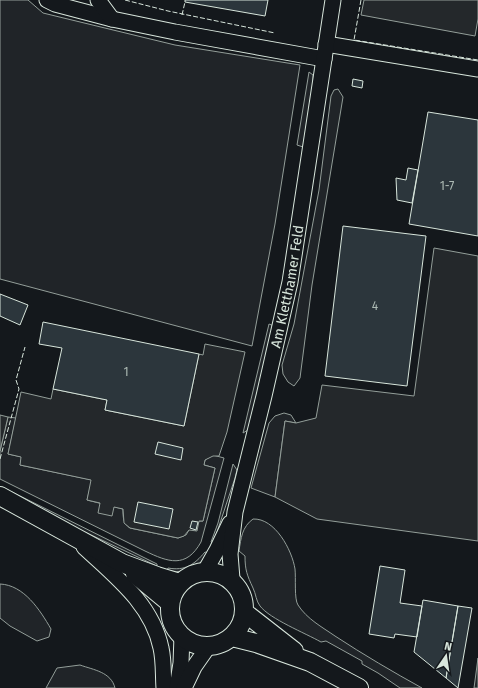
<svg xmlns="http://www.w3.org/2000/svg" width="478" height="688" viewBox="0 0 478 688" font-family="'Fira Sans',sans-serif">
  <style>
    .grass { fill: #202428; stroke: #939e99 }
    .parking { fill: #24282b; stroke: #939e99 }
    .building { fill: #2c363c; stroke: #d8e6dc }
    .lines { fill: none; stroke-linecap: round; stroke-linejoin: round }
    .minor-casing { stroke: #d8e6dc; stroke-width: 17 }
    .tertiary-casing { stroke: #d8e6dc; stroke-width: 20 }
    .minor { stroke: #14181c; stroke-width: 15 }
    .tertiary { stroke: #14181c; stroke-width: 18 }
    .fence { stroke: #d8e6dc; stroke-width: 1; stroke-dasharray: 5 2; stroke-linecap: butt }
    .labels { text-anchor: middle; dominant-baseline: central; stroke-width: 3; stroke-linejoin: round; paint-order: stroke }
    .number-label { font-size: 12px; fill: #adbab4 }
    .street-label { font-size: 14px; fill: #d8e6dc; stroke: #14181c }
  </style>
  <rect width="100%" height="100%" fill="#14181c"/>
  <path class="grass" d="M0 0H28L43 13 175 45 300 65 275 224 252 346 0 279Z
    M309 72 313 75V84L303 147 297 145Z
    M338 89 343 97 312 285 300 378 294 386 288 382 283 374 282 365 294 324 319 190 331 96 334 90Z
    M269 324 274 326 248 430 243 433Z
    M284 413 291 415 296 423 285 421 275 497 251 488 269 423 275 416Z
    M8 417 16 418 8 454 22 457 20 465 92 480 87 500 123 509C123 517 123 524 130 528L178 538 186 535 189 530 199 521H203L215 468 204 465 205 460 213 455 224 458 201 542C186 569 168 562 145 551L0 479V451Z
    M233 464 237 470 235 478 213 544 211 542 218 523Z
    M12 492 157 564V566L36 509 12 494Z
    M253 519C275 518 292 550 295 569 296 578 294 599 298 605 307 619 322 627 335 636 364 655 393 672 422 688H400L378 673 362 664V661L326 641 321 642C305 633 270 619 260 606 256 601 256 594 253 588 247 575 245 570 245 556L239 551C241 538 242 527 253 519Z
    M205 552 209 553C199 567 184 575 167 570L168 568C185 571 194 565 205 552Z
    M0 584C24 585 40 610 51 629L49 637 37 641 10 626 0 618Z
    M80 665C94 670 111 672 115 688H46L57 668Z"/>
  <path class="parking" d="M364 0H478V19L475 36 361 15Z
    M434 248 478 256V541L317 519 275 497 285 421 296 423 316 418 322 385 414 396Z
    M205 344 245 352 227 432 219 456H213L205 460 204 465 215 468 203 521H199L197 531 189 530 184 536 178 538 130 528 124 523 123 509 114 507 112 516 98 513 100 503 87 500 91 480 20 465 21 457 8 454 21 392 51 399 53 389 107 400 105 410 184 426 199 354 203 355Z
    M0 415 8 417 0 451Z
    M478 658V688H474Z"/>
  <path class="building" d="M185 0H268L265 16 185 2Z
    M353 79 363 81 362 88 352 86Z
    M428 112 478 120V236L409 224Z
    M408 168 418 170 412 203 397 200 396 178 406 180Z
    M343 226 426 236 407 386 325 376Z
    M0 294 28 305 20 325 0 316Z
    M43 322 199 354 184 426 105 410 107 400 53 389 62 348 39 344Z
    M158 442 183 448 181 460 155 454Z
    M138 502 173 509 169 529 134 522Z
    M192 521 198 522 196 530 190 528Z
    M380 566 405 570 400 603 422 606 417 637 395 634 394 638 369 634Z
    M423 600 458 606 446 678 414 652Z
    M458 606 472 608 458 688 446 678Z"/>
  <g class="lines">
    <g class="minor-casing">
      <g id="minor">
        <path d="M47 0 55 4 112 19 175 32 324 59"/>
        <path d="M98 0 112 19"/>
        <path d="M326 44 478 69"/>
        <path d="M84 547C115 576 152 604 161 648 164 661 163 675 164 688"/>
        <path d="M205 571 217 550 230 523"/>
        <path id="s1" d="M232 579 230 554 235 512 264 396 290 282 333 0"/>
        <path d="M177 688 181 663 182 636"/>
        <path d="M184 688 194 667 208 647"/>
      </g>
    </g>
    <g class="tertiary-casing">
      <path id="tertiary" d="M0 496 122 563 157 576 180 583
        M170 609a37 37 0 1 1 74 0a37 37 0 1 1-74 0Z
        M135 574 170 603
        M244 612 294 651
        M232 637 256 643 310 662 359 688"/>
    </g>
    <use href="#minor" class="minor"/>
    <use href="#tertiary" class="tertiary"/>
    <path class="fence" d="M125 0 168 11 275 33
      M361 0 354 40 478 60
      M182 15 185 2
      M0 459 19 389 16 380 25 347"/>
  </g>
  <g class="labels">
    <g class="number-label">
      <text x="447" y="186">1-7</text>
      <text x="375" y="306">4</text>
      <text x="126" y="372">1</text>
    </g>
    <g class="street-label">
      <text stroke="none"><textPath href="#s1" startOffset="299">Am Kletthamer Feld</textPath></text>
    </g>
  </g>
  <g transform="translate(446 656) rotate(13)" stroke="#14181c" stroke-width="3" paint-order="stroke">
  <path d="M0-3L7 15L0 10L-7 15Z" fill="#d8e6dc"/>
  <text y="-6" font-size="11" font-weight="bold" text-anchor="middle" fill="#d8e6dc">N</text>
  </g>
</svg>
